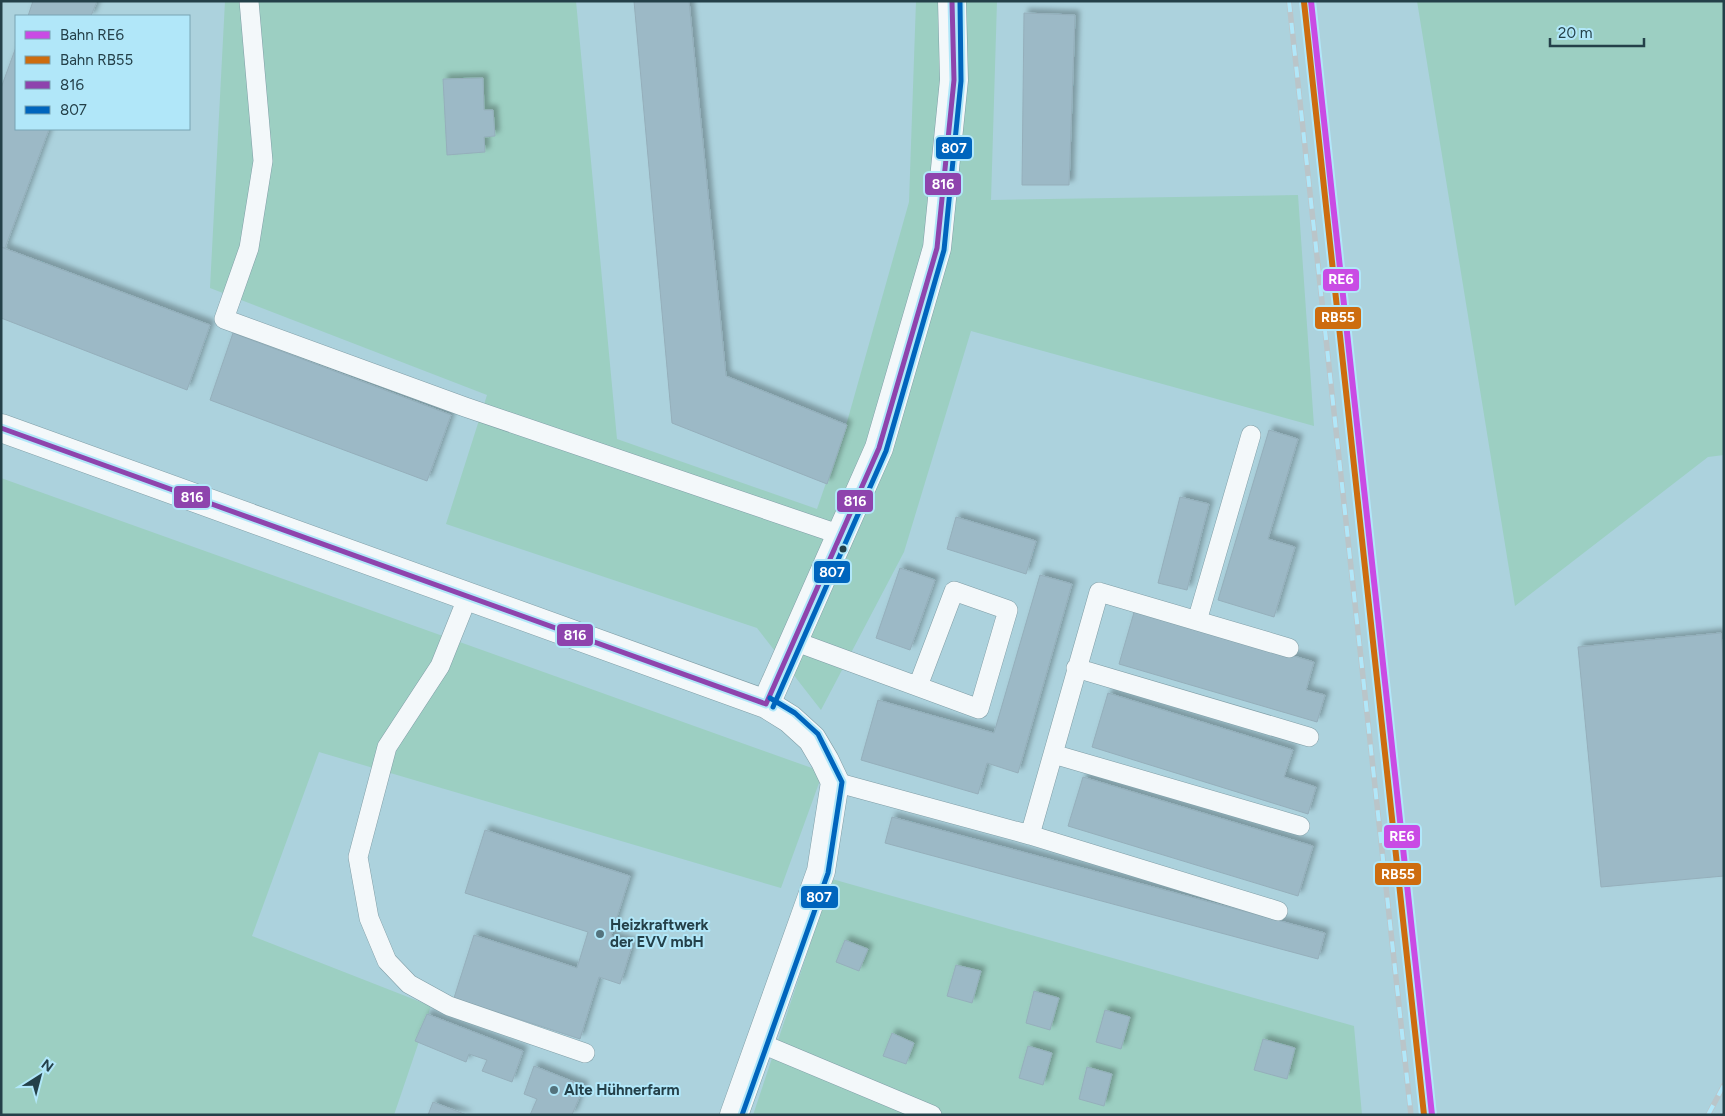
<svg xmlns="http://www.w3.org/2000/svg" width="1725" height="1116" viewBox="0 0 1725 1116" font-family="Figtree,sans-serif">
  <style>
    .green { fill: #9ccfc2 }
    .building { fill: #9cb9c6; stroke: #95afbb; filter: url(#shadow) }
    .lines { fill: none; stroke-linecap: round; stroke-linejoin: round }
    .service-casing { stroke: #7f9da6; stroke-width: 20 }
    .minor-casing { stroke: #7f9da6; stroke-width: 29 }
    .service { stroke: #f3f8fa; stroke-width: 19 }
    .minor { stroke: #f3f8fa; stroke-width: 28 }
    .rail-casing { stroke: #bac5c9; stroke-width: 5.5 }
    .rail { stroke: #b1e7f9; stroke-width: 4; stroke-dasharray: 11; stroke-linecap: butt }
    .bus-1-casing { stroke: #b1e7f9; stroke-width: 9 }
    .bus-2-casing { stroke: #b1e7f9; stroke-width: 9 }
    .bus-1 { stroke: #8e44ad; stroke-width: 5 }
    .bus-2 { stroke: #0065bd; stroke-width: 5 }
    .rail-1-casing { stroke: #b1e7f9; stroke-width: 10 }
    .rail-2-casing { stroke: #b1e7f9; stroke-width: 10 }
    .rail-1 { stroke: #c94be4; stroke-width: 6 }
    .rail-2 { stroke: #cd6c0f; stroke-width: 6 }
    .bus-dot { fill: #244049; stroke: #b1e7f9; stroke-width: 2 }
    .poi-dot { fill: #54737d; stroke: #b1e7f9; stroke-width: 2 }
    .labels { text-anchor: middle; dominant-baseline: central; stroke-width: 4; stroke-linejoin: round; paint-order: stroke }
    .poi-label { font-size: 15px; font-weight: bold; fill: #244049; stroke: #b1e7f9; text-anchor: start }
    .line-badge { stroke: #b1e7f9; stroke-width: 2 }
    .badge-label { font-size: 14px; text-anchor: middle; font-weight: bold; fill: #fff }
  </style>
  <defs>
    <filter id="shadow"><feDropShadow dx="4.5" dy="-4.5" stdDeviation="2.5" flood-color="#0004"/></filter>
  </defs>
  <rect width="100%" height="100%" fill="#acd2dd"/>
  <path class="green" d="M225 1H576L617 439 817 509 847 422 909 202 916 1H997L991 200 1298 195 1314 426 971 331 904 552 821 710 757 628 446 524 487 395 210 288Z
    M1417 1H1724V455L1708 457 1515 606Z
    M1 478 823 772 781 888 319 752 252 936 431 1006 394 1115H1Z
    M832 879 1354 1026 1362 1115H753Z"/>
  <path class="building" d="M33 1H97L91 16H28Z
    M634 1H689L726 376 847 425 827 484 672 423Z
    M1024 13 1075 15 1069 185H1022Z
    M16 47V129H49L5 248 1 247V88Z
    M483 78 484 110H493L495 136 484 137 485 152 447 155 443 79Z
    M1 247 210 325 187 390 1 318Z
    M233 333 451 415 427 481 210 400Z
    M1269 430 1298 439 1268 539 1295 547 1274 617 1218 600Z
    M1180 497 1209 504 1187 590 1158 583Z
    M956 517 1036 541 1026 574 947 549Z
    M900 568 935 580 910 650 876 638Z
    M1040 575 1072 584 1018 773 987 763 978 794 861 760 878 700 994 733Z
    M1135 609 1314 662 1306 690 1325 695 1317 722 1119 664Z
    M1721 633 1724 666V876L1601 887 1578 647Z
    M1108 693 1293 750 1284 777 1316 787 1308 814 1092 747Z
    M1083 777 1313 846 1298 896 1068 826Z
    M892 817 1325 933 1318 959 885 843Z
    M485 830 630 876 611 936 633 943 620 984 599 977 580 1039 454 998 474 935 577 968 588 932 465 893Z
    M845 940 868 949 859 971 836 962Z
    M956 965 981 971 972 1003 947 996Z
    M1034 991 1059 998 1050 1030 1026 1023Z
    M1105 1010 1130 1017 1121 1049 1096 1042Z
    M427 1014 523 1051 512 1082 482 1071 487 1060 469 1054 466 1062 415 1041Z
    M892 1033 914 1043 906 1064 883 1056Z
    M1263 1039 1295 1048 1287 1079 1254 1070Z
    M1028 1046 1052 1053 1043 1085 1019 1078Z
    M534 1066 584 1086 572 1115H530L537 1099 524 1094Z
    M1087 1067 1112 1074 1104 1106 1079 1099Z
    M433 1102 467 1115H428Z"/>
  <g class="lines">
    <g class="service-casing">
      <path id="service" d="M249 1 263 161 249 248 224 319 465 407 841 535
        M468 596 440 666 387 747 358 857 369 918 387 961 409 984 449 1006 585 1053
        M1197 621 1251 435
        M794 641 979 709 1008 610 954 591 918 686
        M1076 668 1309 737
        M1053 754 1300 826
        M835 782 1030 835 1278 911
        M1030 835 1099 592 1289 648
        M760 1043 932 1115"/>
    </g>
    <g class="minor-casing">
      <path id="minor" d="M1 428 766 704 790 719 812 739 825 761 835 782 821 871 734 1115
        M766 704 879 448 937 248 954 80 952 1"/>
    </g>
    <use href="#service" class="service"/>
    <use href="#minor" class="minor"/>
    <g class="rail-casing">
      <path id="rail" d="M1289 1 1411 1115
        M1708 1115 1724 1085"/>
    </g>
    <use href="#rail" class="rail"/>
    <g class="bus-1-casing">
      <path id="bus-1" d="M1 428 766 704
        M766 704 879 448 937 248 954 80 952 1"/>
    </g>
    <g class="bus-2-casing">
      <path id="bus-2" d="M773 707 886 451 944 250 961 81 960 1
        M742 1115 828 873 842 782 818 734 795 713 770 698"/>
    </g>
    <use href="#bus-1" class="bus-1"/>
    <use href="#bus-2" class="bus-2"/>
    <g class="rail-1-casing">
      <path id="rail-1" d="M1311 1 1432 1115"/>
    </g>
    <g class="rail-2-casing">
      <path id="rail-2" d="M1304 2 1424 1115"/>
    </g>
    <use href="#rail-1" class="rail-1"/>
    <use href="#rail-2" class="rail-2"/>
  </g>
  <circle class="bus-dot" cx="843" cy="549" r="4.5"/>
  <g class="poi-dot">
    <circle cx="600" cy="934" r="5"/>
    <circle cx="554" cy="1090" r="5"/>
  </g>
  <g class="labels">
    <g class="poi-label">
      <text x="610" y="925">Heizkraftwerk<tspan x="610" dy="17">der EVV mbH</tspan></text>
      <text x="564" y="1090">Alte Hühnerfarm</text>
    </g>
  </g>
  <g class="line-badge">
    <rect x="935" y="136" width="38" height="24" rx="5" fill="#0065bd"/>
    <rect x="924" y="172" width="38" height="24" rx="5" fill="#8e44ad"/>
    <rect x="1322" y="268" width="38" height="24" rx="5" fill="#c94be4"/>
    <rect x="1314" y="306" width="48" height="24" rx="5" fill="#cd6c0f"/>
    <rect x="173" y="485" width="38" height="24" rx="5" fill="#8e44ad"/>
    <rect x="836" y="489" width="38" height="24" rx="5" fill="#8e44ad"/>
    <rect x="813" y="560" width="38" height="24" rx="5" fill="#0065bd"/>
    <rect x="556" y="623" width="38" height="24" rx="5" fill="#8e44ad"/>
    <rect x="1383" y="824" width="38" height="25" rx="5" fill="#c94be4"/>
    <rect x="1374" y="862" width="48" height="24" rx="5" fill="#cd6c0f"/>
    <rect x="800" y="885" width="39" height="24" rx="5" fill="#0065bd"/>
  </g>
  <g class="badge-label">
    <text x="954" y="153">807</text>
    <text x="943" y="189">816</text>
    <text x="1341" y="284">RE6</text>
    <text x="1338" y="322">RB55</text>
    <text x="192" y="502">816</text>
    <text x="855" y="506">816</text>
    <text x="832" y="577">807</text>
    <text x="575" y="640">816</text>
    <text x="1402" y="841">RE6</text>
    <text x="1398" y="879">RB55</text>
    <text x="819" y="902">807</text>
  </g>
  <rect width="1725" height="1116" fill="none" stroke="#244049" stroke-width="5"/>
  <rect x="15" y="15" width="175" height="115" fill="#b1e7f9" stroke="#79a4b3"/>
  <rect x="25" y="31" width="25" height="8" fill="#c94be4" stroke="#79a4b3"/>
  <text x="60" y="40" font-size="15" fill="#244049">Bahn RE6</text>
  <rect x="25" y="56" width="25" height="8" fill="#cd6c0f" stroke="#79a4b3"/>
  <text x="60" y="65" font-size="15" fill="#244049">Bahn RB55</text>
  <rect x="25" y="81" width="25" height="8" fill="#8e44ad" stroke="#79a4b3"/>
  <text x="60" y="90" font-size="15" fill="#244049">816</text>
  <rect x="25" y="106" width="25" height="8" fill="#0065bd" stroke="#79a4b3"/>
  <text x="60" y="115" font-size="15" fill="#244049">807</text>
  <g transform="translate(40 1076) rotate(36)" stroke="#b1e7f9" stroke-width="4" paint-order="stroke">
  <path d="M0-4L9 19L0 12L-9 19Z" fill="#244049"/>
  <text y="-8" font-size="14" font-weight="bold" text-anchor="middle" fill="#244049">N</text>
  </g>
  <path d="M1550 38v8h94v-8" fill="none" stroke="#244049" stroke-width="2.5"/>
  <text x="1558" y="38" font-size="15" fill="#244049" stroke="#b1e7f9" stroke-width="4" paint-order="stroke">20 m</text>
</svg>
